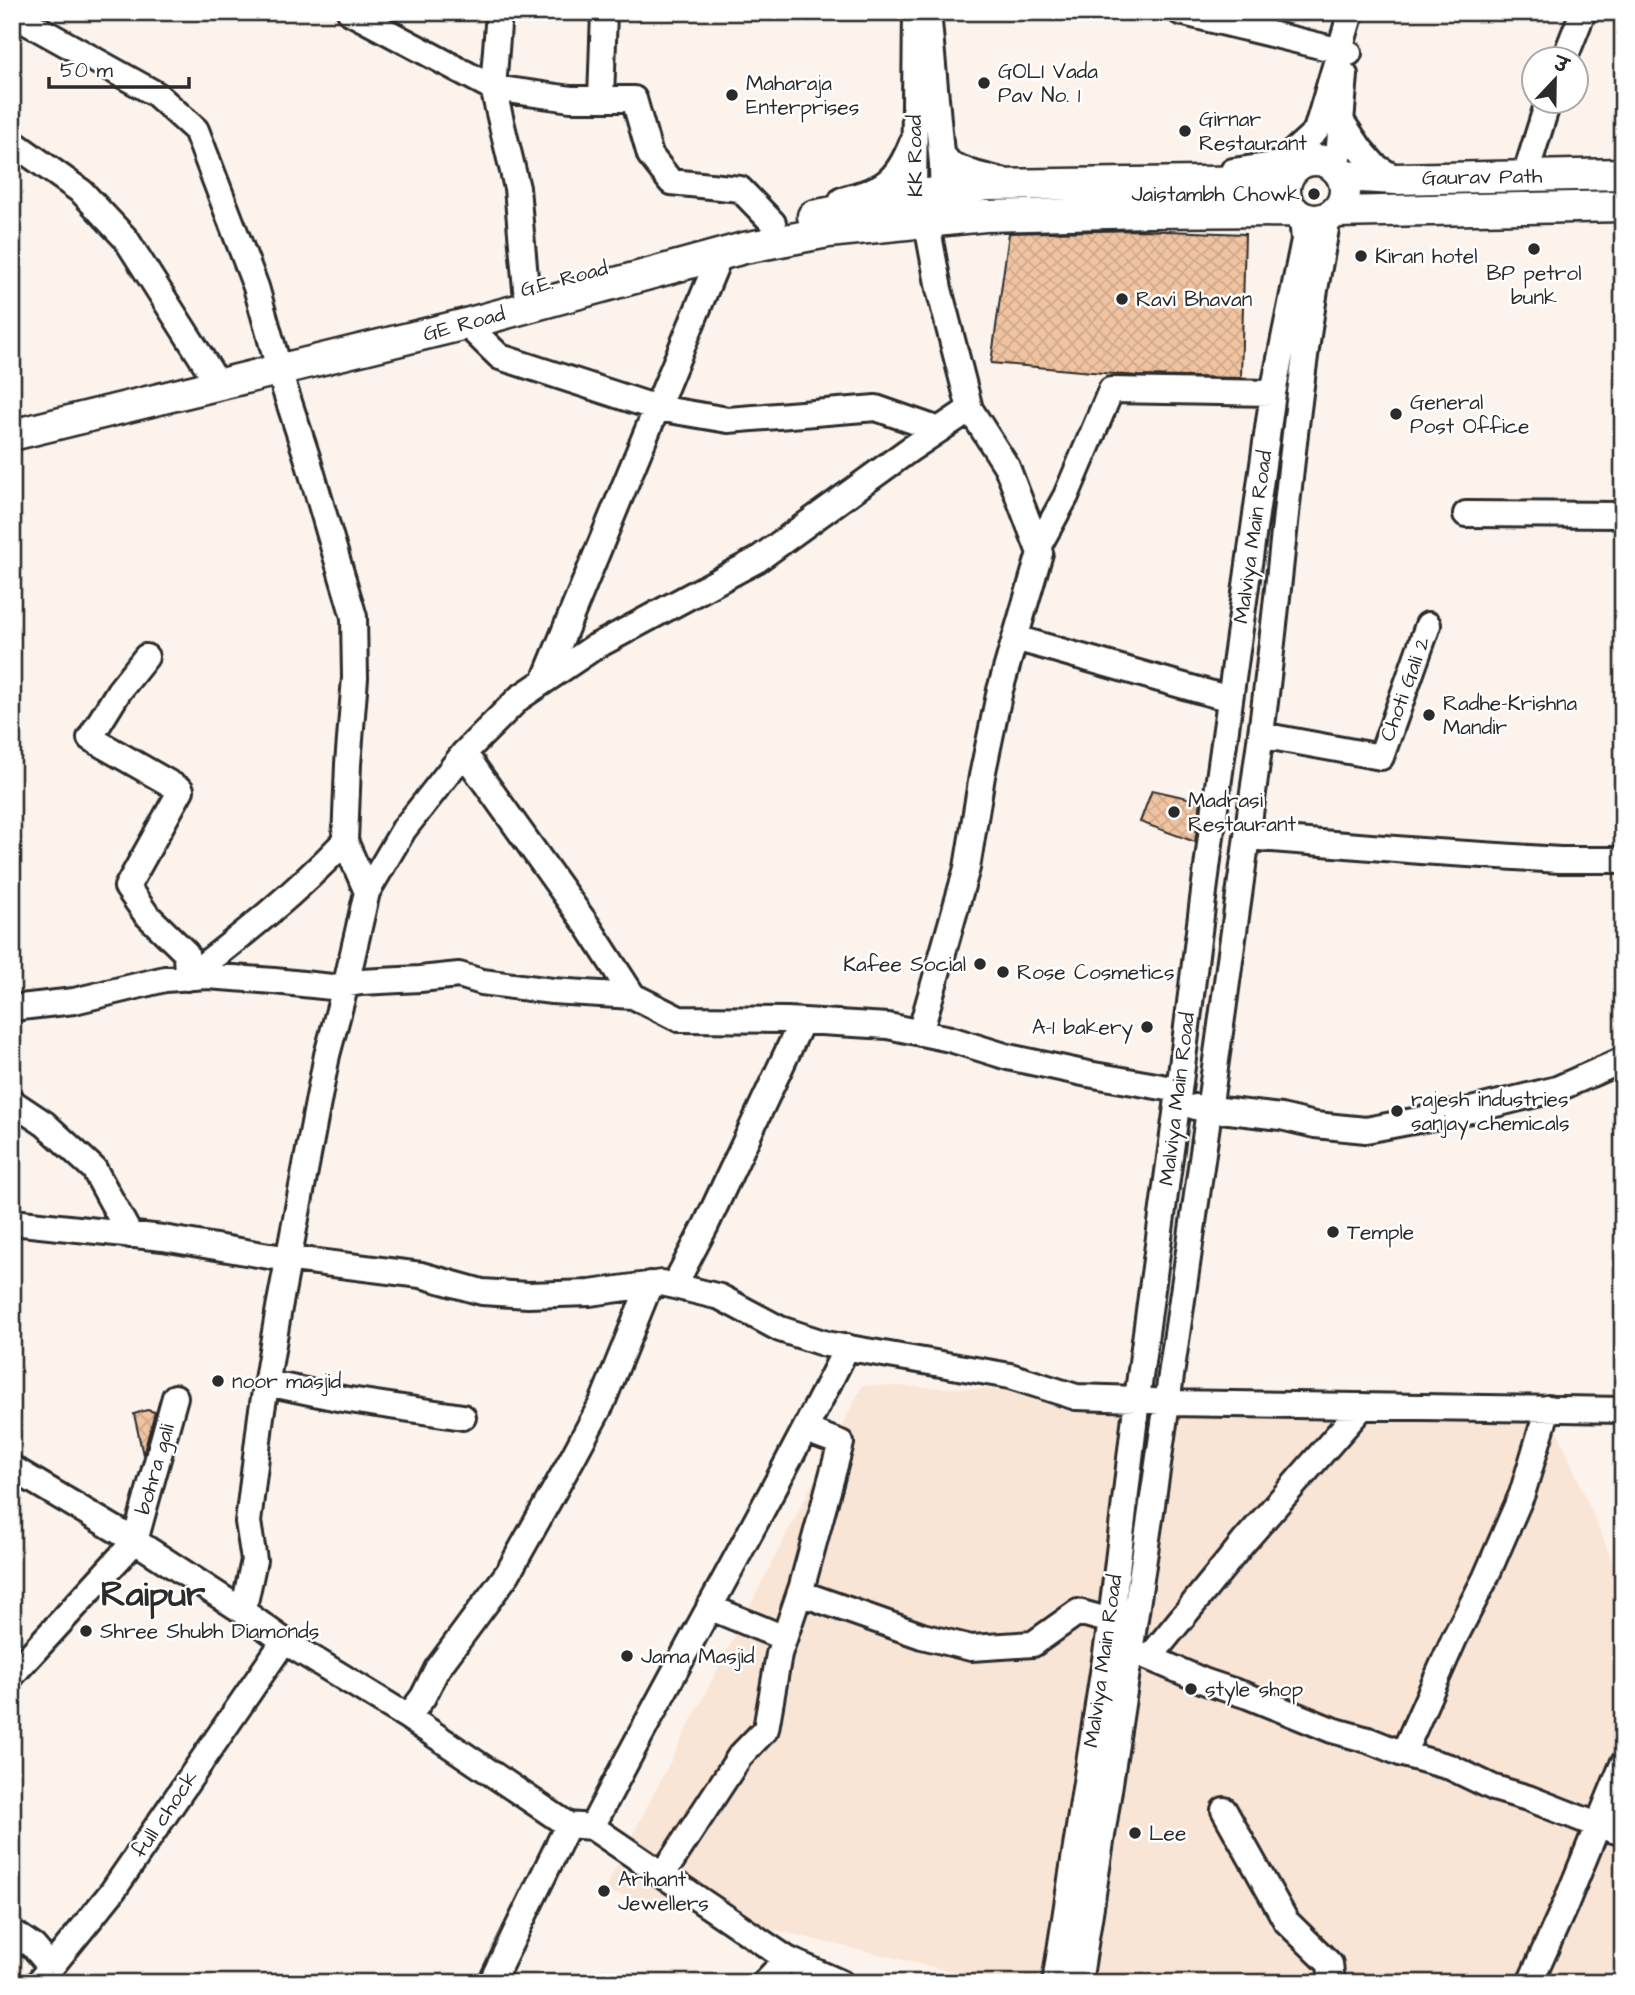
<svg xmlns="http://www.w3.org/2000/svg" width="1635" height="1995" viewBox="0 0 1635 1995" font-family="'Architects Daughter','Playpen Sans Deva',sans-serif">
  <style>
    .built { fill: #f9e5d6 }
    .building { fill: url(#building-cross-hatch); stroke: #2b2b2b; stroke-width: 2 }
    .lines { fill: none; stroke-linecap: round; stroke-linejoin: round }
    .minor-casing { stroke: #2b2b2b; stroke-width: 30 }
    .major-casing { stroke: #2b2b2b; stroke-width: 35 }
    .minor { stroke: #fff; stroke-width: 24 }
    .major { stroke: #fff; stroke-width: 30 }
    .poi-dot { fill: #2b2b2b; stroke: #fff; stroke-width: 2.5 }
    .labels { text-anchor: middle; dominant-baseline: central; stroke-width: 5; stroke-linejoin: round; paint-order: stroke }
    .poi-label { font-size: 21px; fill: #2b2b2b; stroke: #fff; text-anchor: start }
    .street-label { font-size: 21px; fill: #2b2b2b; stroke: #fff }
    .town-label { font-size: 35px; font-weight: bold; fill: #2b2b2b; stroke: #fff }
  </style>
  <defs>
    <pattern id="building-cross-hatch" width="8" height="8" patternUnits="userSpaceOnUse" patternTransform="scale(1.75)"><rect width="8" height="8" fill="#f1c4a1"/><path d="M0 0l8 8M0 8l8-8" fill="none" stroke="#cfa98b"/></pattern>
  </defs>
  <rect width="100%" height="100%" fill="#fcf3ec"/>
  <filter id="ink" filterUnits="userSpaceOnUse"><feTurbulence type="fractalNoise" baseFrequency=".0143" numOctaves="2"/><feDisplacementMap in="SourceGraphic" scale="14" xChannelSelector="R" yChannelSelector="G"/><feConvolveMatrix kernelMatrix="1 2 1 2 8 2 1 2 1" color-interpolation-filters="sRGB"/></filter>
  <g filter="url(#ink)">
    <path class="built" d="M863 1385 1548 1408 1623 1586V1983H1003L604 1891Z"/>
    <path class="building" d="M1140 230 1245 234 1241 378 1137 376 991 363 1009 233Z
      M1152 790 1201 801 1195 842 1140 822Z
      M147 1410 155 1412 143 1455 134 1414Z"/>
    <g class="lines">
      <g class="minor-casing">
        <path id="minor" d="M350 12 493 88 571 99H634L650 155 671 182 740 189 773 223 777 242
          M499 12 493 88 517 188 526 289
          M916 12 914 196 917 221 929 235 939 289 970 409 1007 467 1040 553 1000 690 982 776 967 868 920 1033
          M1180 12 1349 53
          M12 14 156 94 196 130 256 287 285 390 307 457 354 617 355 678 348 764 345 841C295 894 244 934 187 978
          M929 22 942 164 943 209
          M1564 60 1583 12
          M601 99 604 12
          M1342 122 1361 150 1375 166 1396 179
          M12 142 82 192 126 239 210 371
          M941 153 951 165 975 174 1002 181
          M1337 169 1345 75
          M1233 171 1280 164 1316 131 1351 12
          M1525 176 1548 102
          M842 200C883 188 895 185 912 143
          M466 324 500 357 657 408 728 420 876 408 939 430
          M1466 514 1623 515
          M1038 547 1066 496 1111 390 1273 393
          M1015 638 1230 699
          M146 657 119 691 90 738 181 790 127 887 146 914 186 953 187 978
          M544 681 720 255
          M1261 735 1381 757 1428 625
          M464 753 589 928 633 996
          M1247 837 1421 851 1560 860H1623
          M345 841 367 892
          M12 1008 74 1001 165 979 207 976 274 981 332 987 361 982 420 979 459 975 482 982 552 991 633 996 679 1019 787 1020 888 1026 950 1039 1008 1057 1088 1074 1179 1090
          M12 1102 45 1124 94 1169 130 1235
          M1195 1107 1281 1117 1315 1125 1366 1130 1471 1110 1557 1089 1623 1060
          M12 1222 163 1238 269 1256 421 1275 482 1292 528 1295 590 1293 662 1283 720 1297 780 1329 826 1344 1010 1376 1076 1397 1137 1399 1168 1403 1623 1410
          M674 1286 706 1225 802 1021
          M267 1383 343 1399 463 1417
          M12 1468 135 1541 241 1610 284 1641 408 1717 568 1825 592 1827 787 1959 841 1983
          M800 1593 922 1636 971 1648 1033 1644 1078 1612 1111 1621
          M709 1607 784 1638
          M241 1610 246 1598 254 1560 248 1522 261 1416 279 1308 327 1055 346 984 367 892 404 829 464 753 519 698 593 648 757 560 909 450 970 409
          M1117 1644 1206 1682 1248 1696 1332 1730 1368 1740 1403 1754 1450 1767 1494 1788 1528 1798 1597 1825 1623 1833
          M1150 1657 1243 1543 1363 1406
          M12 1675 135 1541 175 1397
          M408 1717 423 1697 437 1669 508 1573 572 1459 602 1403 650 1284
          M1403 1754 1455 1637 1485 1579 1522 1494 1548 1408
          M1224 1810 1286 1921 1330 1964 1332 1983
          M592 1827C675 1666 766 1510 847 1347
          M663 1874 740 1756 766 1729 779 1654 802 1586 841 1443 806 1430
          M12 1932 34 1947 51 1967
          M38 1983 112 1892 284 1641
          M491 1983 568 1825
          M764 1983 787 1959
          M1055 1983 1111 1621 1137 1399 1177 1106 1211 836 1273 393 1302 250 1304 240 1302 217
          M1079 1983C1144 1570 1204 1156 1260 741 1280 593 1290 444 1314 296 1318 270 1324 243 1328 217
          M1530 1983 1566 1903 1623 1764"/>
      </g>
      <g class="major-casing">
        <path id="major" d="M1285 190a30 30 0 1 1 60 0a30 30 0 1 1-60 0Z
          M1342 176 1396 179 1623 174
          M1336 212 1623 206
          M813 216 914 196 988 185 1270 181 1288 177
          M12 435 466 324 744 248 828 232 985 216 1148 212 1294 211"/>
      </g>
      <use href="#minor" class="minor"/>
      <use href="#major" class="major"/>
    </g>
  </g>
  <g class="poi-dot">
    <circle cx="984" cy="83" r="7"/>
    <circle cx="732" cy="95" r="7"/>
    <circle cx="1185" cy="131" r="7"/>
    <circle cx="1314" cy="194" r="7"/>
    <circle cx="1534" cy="249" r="7"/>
    <circle cx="1361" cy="256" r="7"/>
    <circle cx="1122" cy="299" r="7"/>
    <circle cx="1396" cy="414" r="7"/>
    <circle cx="1429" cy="715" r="7"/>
    <circle cx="1174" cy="812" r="7"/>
    <circle cx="980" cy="964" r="7"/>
    <circle cx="1003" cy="972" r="7"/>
    <circle cx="1147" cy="1027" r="7"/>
    <circle cx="1397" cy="1111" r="7"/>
    <circle cx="1333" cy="1232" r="7"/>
    <circle cx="218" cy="1381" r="7"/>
    <circle cx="86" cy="1631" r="7"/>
    <circle cx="627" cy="1656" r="7"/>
    <circle cx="1191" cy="1689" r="7"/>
    <circle cx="1135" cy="1833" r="7"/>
    <circle cx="604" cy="1891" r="7"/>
  </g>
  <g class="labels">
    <g class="poi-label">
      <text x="998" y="71">GOLI Vada<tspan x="998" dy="24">Pav No. 1</tspan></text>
      <text x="746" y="83">Maharaja<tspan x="746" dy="24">Enterprises</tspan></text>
      <text x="1199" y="119">Girnar<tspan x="1199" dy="24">Restaurant</tspan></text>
      <text x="1300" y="194" text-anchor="end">Jaistambh Chowk</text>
      <text x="1375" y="256">Kiran hotel</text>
      <text x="1534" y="273" text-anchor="middle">BP petrol<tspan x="1534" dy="24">bunk</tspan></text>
      <text x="1136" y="299">Ravi Bhavan</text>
      <text x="1410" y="402">General<tspan x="1410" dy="24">Post Office</tspan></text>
      <text x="1443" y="703">Radhe-Krishna<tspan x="1443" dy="24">Mandir</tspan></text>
      <text x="1188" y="800">Madrasi<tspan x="1188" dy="24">Restaurant</tspan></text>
      <text x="966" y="964" text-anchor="end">Kafee Social</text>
      <text x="1017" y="972">Rose Cosmetics</text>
      <text x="1133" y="1027" text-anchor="end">A-1 bakery</text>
      <text x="1411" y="1099">rajesh industries<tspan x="1411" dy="24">sanjay chemicals</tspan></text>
      <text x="1347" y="1232">Temple</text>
      <text x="232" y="1381">noor masjid</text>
      <text x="100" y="1631">Shree Shubh Diamonds</text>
      <text x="641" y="1656">Jama Masjid</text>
      <text x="1205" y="1689">style shop</text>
      <text x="1149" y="1833">Lee</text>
      <text x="618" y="1879">Arihant<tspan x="618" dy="24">Jewellers</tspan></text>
    </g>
    <g class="street-label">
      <text transform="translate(915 156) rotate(-91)">KK Road</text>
      <text transform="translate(1482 177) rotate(-1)">Gaurav Path</text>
      <text transform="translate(564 279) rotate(-15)">G.E. Road</text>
      <text transform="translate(464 324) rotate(-15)">GE Road</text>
      <text transform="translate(1253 537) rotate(-82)">Malviya Main Road</text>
      <text transform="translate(1405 689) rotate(-70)">Choti Gali 2</text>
      <text transform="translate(1177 1099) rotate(-83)">Malviya Main Road</text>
      <text transform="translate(155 1469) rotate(-74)">bohra gali</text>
      <text transform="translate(1103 1661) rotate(-82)">Malviya Main Road</text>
      <text transform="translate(165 1814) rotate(-56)">full chock</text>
    </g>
    <g class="town-label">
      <text x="153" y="1594">Raipur</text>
    </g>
  </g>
  <rect width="1635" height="1995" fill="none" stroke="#fff" stroke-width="42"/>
  <rect x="21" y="21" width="1593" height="1953" fill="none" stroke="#2b2b2b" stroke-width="2.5" filter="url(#ink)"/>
  <g transform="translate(1555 80) rotate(22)"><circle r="33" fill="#ffffff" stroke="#aaaaaa" stroke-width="2"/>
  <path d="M0-5L12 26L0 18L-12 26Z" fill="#2b2b2b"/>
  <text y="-10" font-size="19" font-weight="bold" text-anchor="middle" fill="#2b2b2b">उ</text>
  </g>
  <path d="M49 77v10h140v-10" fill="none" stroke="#2b2b2b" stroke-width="3.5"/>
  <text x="60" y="77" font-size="21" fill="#2b2b2b" stroke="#ffffff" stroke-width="5" paint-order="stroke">50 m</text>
</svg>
